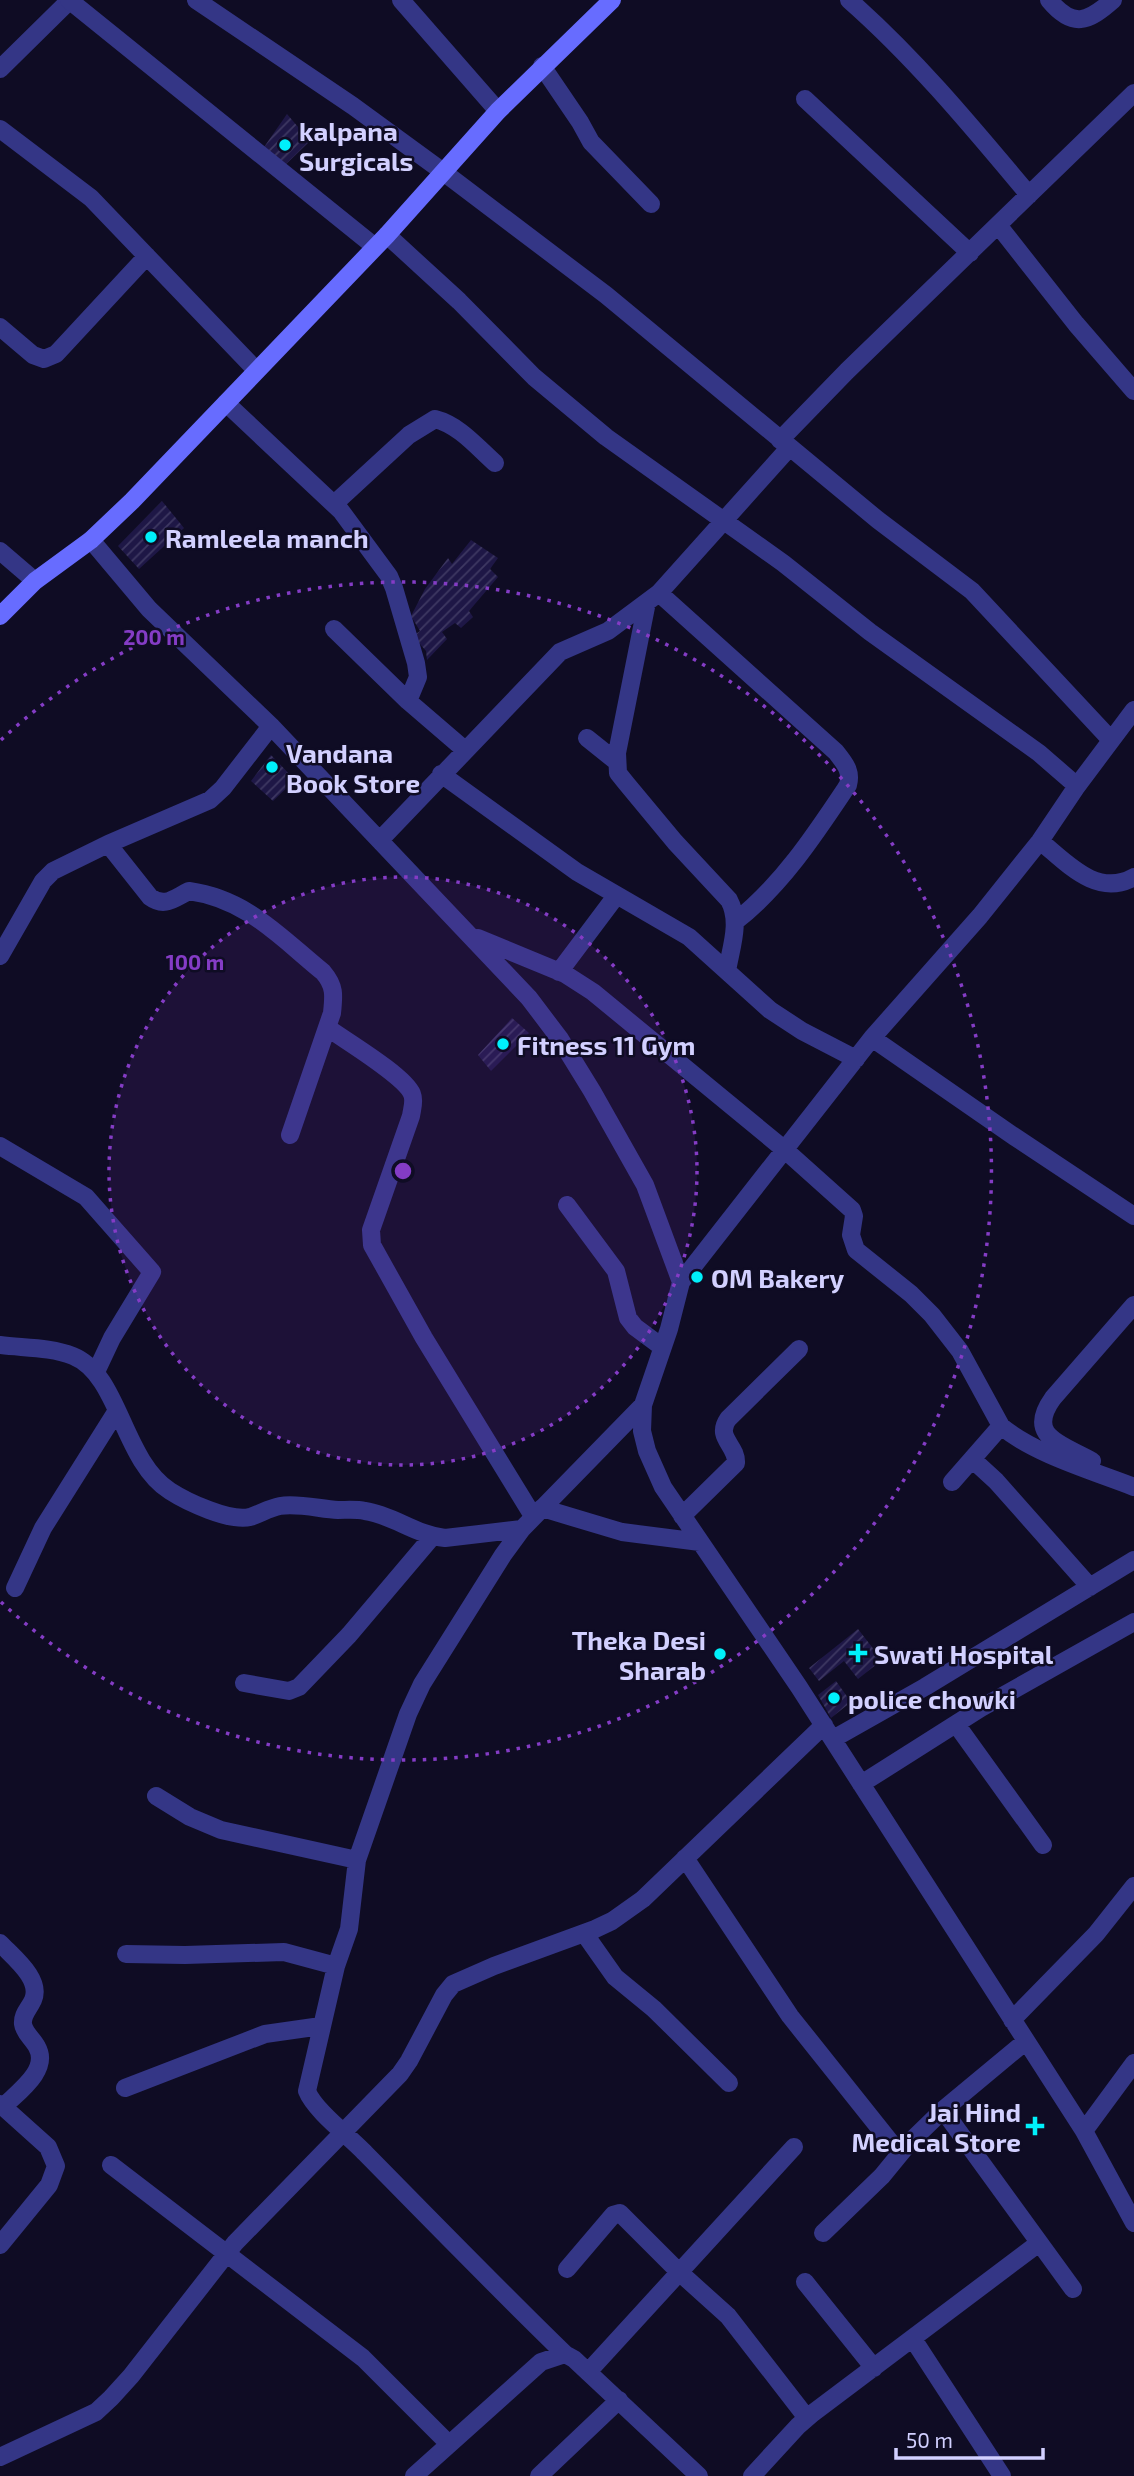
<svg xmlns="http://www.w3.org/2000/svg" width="1134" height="2476" viewBox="0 0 1134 2476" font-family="'Exo 2',sans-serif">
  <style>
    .building { fill: url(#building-hatch) }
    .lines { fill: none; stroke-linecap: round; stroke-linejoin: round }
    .minor { stroke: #343686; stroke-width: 18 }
    .tertiary { stroke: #343686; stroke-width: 18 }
    .secondary { stroke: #676cff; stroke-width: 18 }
    .ring { fill: none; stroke: #843cc5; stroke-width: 3.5; stroke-dasharray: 3.5 7 }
    .poi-dot { fill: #00f0fb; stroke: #0f0c24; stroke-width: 2.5 }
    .labels { text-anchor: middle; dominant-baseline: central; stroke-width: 5; stroke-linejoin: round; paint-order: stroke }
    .poi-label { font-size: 26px; font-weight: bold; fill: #d2d0ff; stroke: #0f0c24; text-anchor: start }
    .centre { fill: #843cc5; stroke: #0f0c24; stroke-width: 3.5 }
    .ring-label { font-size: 21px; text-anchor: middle; font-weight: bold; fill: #843cc5; stroke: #0f0c24; stroke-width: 5; stroke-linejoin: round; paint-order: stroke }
  </style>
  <defs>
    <pattern id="building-hatch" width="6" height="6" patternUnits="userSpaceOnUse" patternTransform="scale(1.75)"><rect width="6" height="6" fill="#1e1746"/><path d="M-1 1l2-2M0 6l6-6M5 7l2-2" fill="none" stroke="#3e3862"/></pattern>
  </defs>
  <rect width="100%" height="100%" fill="#0f0c24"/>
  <path class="building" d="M287 114 310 141 281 169 262 150Z
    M162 501 184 528 139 569 118 546Z
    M471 540 498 558 490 569 498 577 469 611 473 617 461 628 455 623 442 632 447 639 427 660 426 651 413 636 420 631 411 616 425 589 448 558 452 564Z
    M271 755 295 780 273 801 251 781Z
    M512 1018 529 1033 491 1071 478 1055Z
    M858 1629 882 1660 858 1679 844 1661 819 1681 809 1668Z
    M836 1681 851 1702 831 1718 818 1695Z"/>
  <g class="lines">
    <path class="minor" d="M196 0 353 106 442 171 606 295 878 520 972 591 1111 740
      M401 0 498 111
      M849 0C916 59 972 127 1029 195
      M1049 0C1073 29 1088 22 1113 0
      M542 66 580 122 591 142 651 204
      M0 69 70 0
      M805 99 970 253
      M0 129 91 198 256 370
      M998 225 1076 324 1134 391
      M387 235 459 301 534 377 606 437 783 563 870 632 1039 753 1077 786
      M0 327 33 355 44 359 56 354 147 256
      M226 403 341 511 389 576 394 588 416 663 418 677 408 701
      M780 440 847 371 1134 93
      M334 504 409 435 435 419C459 425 477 447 495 463
      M91 540 149 609 271 726 529 998 560 1039 592 1091 645 1185 681 1282 669 1329 643 1405 642 1431 647 1451 663 1487 799 1687 1084 2131 1134 2223
      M0 551 35 581
      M659 593 836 752C844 763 852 770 848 785 816 833 782 885 736 921
      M647 602 617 753 618 773 626 783 675 842 729 900C741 922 731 947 727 971
      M334 629 408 701 465 750
      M587 738 617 762
      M441 774 577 872 689 937 770 1010 802 1031 856 1059
      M380 840 560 652 608 631 659 593 789 448
      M1040 841C1067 863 1097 898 1134 877
      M108 844 150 897C165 908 174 898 189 891 247 899 280 937 323 972 335 986 334 995 332 1013L290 1135
      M478 938 565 974 593 992 785 1150 852 1210 854 1216 851 1235 856 1250 911 1294 932 1315 960 1351 1001 1426C1034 1454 1093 1471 1134 1487
      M0 956 43 881 53 871 108 844 210 800 223 788 271 726
      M559 972 616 896
      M328 1028C346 1041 405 1076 412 1094 415 1101 412 1109 411 1116L371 1230 372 1245 424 1338 533 1516
      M872 1038 1015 1137 1134 1216
      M0 1146 86 1197 152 1272 112 1338 96 1372
      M567 1205 616 1271 628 1318 635 1327 662 1347
      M681 1282 872 1038 980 916 1040 841 1077 786 1134 710
      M0 1345C24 1348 51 1347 73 1356 120 1375 122 1460 170 1491 187 1502 230 1522 250 1517 260 1514 269 1508 280 1506 298 1503 320 1509 338 1510 347 1510 356 1509 365 1511 393 1515 416 1535 445 1538L522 1529
      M972 1459 996 1481 1090 1587
      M1092 1461C1062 1444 1025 1437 1053 1398L1134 1305
      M952 1482 1001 1426
      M542 1508 622 1532 700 1542
      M682 1516 736 1463C737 1445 715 1438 728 1419L799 1349
      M15 1588 43 1528 116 1412
      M244 1683 289 1691 299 1687 349 1635 432 1537
      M956 1724 1043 1845
      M833 1739 925 1687 1134 1560
      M861 1784 981 1708 1134 1622
      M156 1796 190 1817 221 1830 357 1860
      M685 1858 790 2016 900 2154
      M584 1933 615 1977 654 2009 729 2083
      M0 1943C13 1957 42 1979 33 2000 29 2009 22 2014 23 2024 24 2033 33 2039 37 2047 50 2070 18 2092 3 2107
      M126 1954 185 1955 284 1952 336 1966
      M1012 2020 1096 1934 1134 1886
      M125 2088 265 2034 321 2026
      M0 2104 48 2147 56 2166 49 2185 0 2245
      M943 2110 1073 2289
      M1084 2131 1134 2063
      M111 2165 363 2358 449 2444
      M823 2233 882 2176 909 2143 943 2110 1026 2041
      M567 2269 613 2215 620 2213 678 2271 728 2316 807 2418
      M805 2282 874 2368
      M913 2339 1002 2476
      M565 2354C497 2288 431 2220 365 2153 349 2136 315 2111 307 2091L336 1966 349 1929 357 1860 408 1714 422 1684 503 1555 522 1529 643 1405
      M588 2372 794 2147
      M0 2457 96 2412 111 2398 131 2376 235 2243 400 2074 409 2061 444 1995 453 1984 494 1966 595 1929 612 1921 643 1899 824 1725
      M414 2476 541 2362 565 2354 574 2359 699 2476
      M539 2476 619 2400
      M752 2476 798 2426 813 2413 1039 2243"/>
    <path class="tertiary" d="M69 0 374 246"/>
    <path class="secondary" d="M0 616 35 581 91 540 132 501 387 235 498 111 612 0"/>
  </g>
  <circle cx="403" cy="1171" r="294" fill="#843cc5" fill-opacity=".12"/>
  <g class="ring">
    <circle cx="403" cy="1171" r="294"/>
    <path d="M1 740A589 589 0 1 1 1 1602"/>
  </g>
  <g class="poi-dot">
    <circle cx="285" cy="145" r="7"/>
    <circle cx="151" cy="537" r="7"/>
    <circle cx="272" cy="767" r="7"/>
    <circle cx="503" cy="1044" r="7"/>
    <circle cx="697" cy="1277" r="7"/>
    <path d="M854.5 1642.5h7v7h7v7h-7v7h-7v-7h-7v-7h7z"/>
    <circle cx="720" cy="1654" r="7"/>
    <circle cx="834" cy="1698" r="7"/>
    <path d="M1031.5 2115.5h7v7h7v7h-7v7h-7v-7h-7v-7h7z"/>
  </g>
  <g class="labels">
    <g class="poi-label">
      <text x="299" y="130">kalpana<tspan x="299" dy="30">Surgicals</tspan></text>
      <text x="165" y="537">Ramleela manch</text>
      <text x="286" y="752">Vandana<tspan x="286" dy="30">Book Store</tspan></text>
      <text x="517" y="1044">Fitness 11 Gym</text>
      <text x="711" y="1277">OM Bakery</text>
      <text x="706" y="1639" text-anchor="end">Theka Desi<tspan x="706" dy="30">Sharab</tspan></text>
      <text x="874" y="1653">Swati Hospital</text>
      <text x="848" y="1698">police chowki</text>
      <text x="1021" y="2111" text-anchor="end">Jai Hind<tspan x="1021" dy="30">Medical Store</tspan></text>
    </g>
  </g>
  <circle cx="403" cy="1171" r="10" class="centre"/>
  <g class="ring-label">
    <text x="154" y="645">200 m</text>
    <text x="195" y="970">100 m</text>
  </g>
  <path d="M896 2448v10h147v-10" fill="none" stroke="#d2d0ff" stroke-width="3.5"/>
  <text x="906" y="2448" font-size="21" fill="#d2d0ff" stroke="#0f0c24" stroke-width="5" paint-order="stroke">50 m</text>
</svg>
